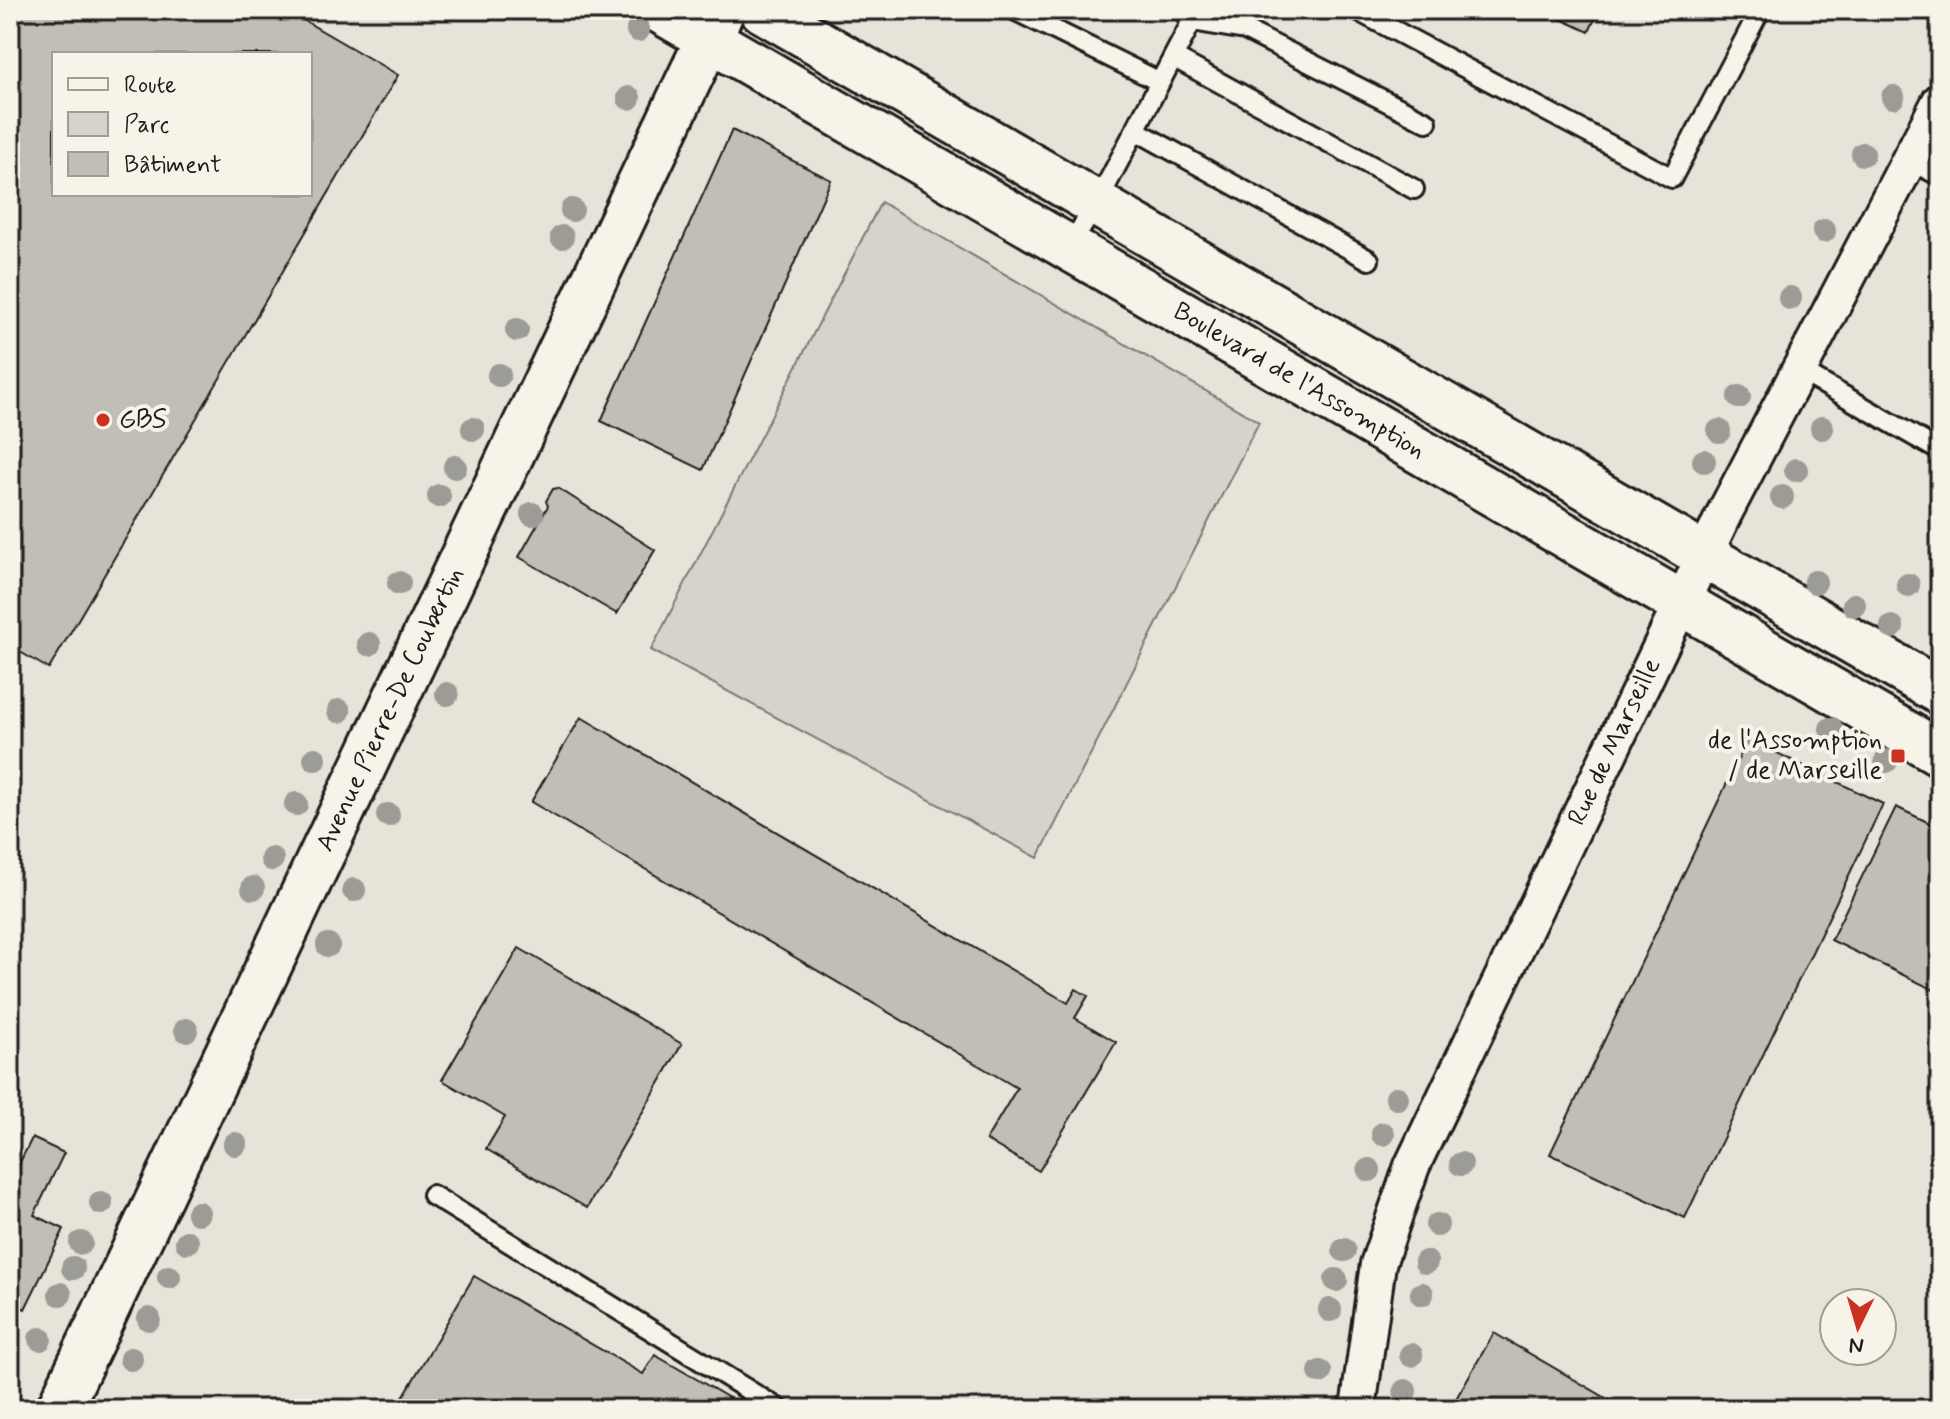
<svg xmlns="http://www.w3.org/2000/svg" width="1950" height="1419" viewBox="0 0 1950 1419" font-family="Mynerve,sans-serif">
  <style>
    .built { fill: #e6e3d9; fill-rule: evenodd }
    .green { fill: #d7d3cb; stroke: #7a7874; stroke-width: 2 }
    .building { fill: #c0beb5; stroke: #1c1c1c; stroke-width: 2; fill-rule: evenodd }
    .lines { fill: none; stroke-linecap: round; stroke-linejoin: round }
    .lane-casing { stroke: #1c1c1c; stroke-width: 24 }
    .street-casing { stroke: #1c1c1c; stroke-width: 40 }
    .secondary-casing { stroke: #1c1c1c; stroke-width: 50 }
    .lane { stroke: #f7f3e8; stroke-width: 18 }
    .street { stroke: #f7f3e8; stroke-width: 34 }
    .secondary { stroke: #f7f3e8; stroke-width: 44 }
    .tree { fill: #9d9b95 }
    .poi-dot { fill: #c8321e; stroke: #f7f3e8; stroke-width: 3 }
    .labels { text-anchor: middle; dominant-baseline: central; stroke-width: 8; stroke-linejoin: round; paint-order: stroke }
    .street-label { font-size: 26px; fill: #1c1c1c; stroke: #f7f3e8 }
    .poi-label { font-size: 26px; fill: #1c1c1c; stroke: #f7f3e8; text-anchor: start }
  </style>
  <rect width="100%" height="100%" fill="#f7f3e8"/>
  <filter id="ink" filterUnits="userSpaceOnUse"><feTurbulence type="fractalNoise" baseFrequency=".0125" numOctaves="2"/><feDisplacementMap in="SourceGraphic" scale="16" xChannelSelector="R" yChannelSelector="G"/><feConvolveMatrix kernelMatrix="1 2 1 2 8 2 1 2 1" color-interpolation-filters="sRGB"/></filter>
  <g filter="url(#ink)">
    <path class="built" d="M10 10H1940V1409H10ZM54 54H310V194H54ZM1834 1303H1882V1351H1834Z"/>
    <path class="green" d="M881 202 1259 422 1038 858 651 650Z"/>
    <path class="building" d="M10 10H286L398 75 49 669 10 646ZM54 54H310V194H54Z
      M1541 10H1599L1589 32Z
      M732 130 831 180 703 470 601 421Z
      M558 488 655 550 617 614 519 557 548 506 546 501 553 489Z
      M581 717 1068 1003 1076 989 1088 996 1075 1018 1116 1042 1039 1171 986 1140 1017 1088 531 802Z
      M1748 739 1883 804 1685 1218 1550 1154Z
      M1896 807 1940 828V993L1831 940Z
      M519 948 682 1044 587 1208 486 1149 505 1117 442 1080Z
      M32 1138 64 1153 34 1215 64 1229 25 1309 10 1302V1182Z
      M474 1276 643 1374 655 1355 748 1409H396Z
      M1494 1333 1625 1409H1450Z"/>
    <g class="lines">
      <g class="lane-casing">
        <path id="lane" d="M1014 10 1160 82
          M1356 10 1672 178 1760 10
          M1192 21 1245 30 1427 122
          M1173 57 1414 189
          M1135 130 1369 260
          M1909 160 1940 176
          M1069 247 1096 205 1192 21 1182 10
          M1799 370 1940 451
          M432 1195 779 1409"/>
      </g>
      <g class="street-casing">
        <g id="street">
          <path id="s1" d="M1358 1409 1378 1264 1412 1166 1725 512 1940 101"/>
        </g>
      </g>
      <g class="secondary-casing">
        <g id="secondary">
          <path id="s2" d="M659 10 1940 753"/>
          <path d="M762 10 1940 692"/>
          <path id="s3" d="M59 1409 722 10"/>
        </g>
      </g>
      <use href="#lane" class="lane"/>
      <use href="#street" class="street"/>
      <use href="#secondary" class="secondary"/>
    </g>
    <g class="tree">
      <circle cx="638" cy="30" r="12"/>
      <circle cx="1893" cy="97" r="12"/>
      <circle cx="629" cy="98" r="12"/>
      <circle cx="1863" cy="154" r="12"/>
      <circle cx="572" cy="210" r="12"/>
      <circle cx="1824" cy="231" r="12"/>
      <circle cx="562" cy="237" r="12"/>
      <circle cx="1790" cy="298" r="12"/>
      <circle cx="517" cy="330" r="12"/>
      <circle cx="499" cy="375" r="12"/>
      <circle cx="1739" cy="397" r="12"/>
      <circle cx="1822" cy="428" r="12"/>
      <circle cx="473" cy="429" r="12"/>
      <circle cx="1719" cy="431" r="12"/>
      <circle cx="1704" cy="461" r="12"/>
      <circle cx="455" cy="467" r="12"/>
      <circle cx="1796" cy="470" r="12"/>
      <circle cx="439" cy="496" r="12"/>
      <circle cx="1782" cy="497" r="12"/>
      <circle cx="532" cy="514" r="12"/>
      <circle cx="1815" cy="582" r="12"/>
      <circle cx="399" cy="583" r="12"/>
      <circle cx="1908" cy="585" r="12"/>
      <circle cx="1854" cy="605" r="12"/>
      <circle cx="1892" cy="627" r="12"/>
      <circle cx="369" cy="644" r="12"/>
      <circle cx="447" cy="694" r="12"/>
      <circle cx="339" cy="711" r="12"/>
      <circle cx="1831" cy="729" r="12"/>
      <circle cx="315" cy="759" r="12"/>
      <circle cx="1886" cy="761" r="12"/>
      <circle cx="296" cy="804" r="12"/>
      <circle cx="388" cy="815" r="12"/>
      <circle cx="272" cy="859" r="12"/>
      <circle cx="253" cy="888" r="12"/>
      <circle cx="354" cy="890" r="12"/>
      <circle cx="328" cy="945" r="12"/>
      <circle cx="186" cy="1030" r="12"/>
      <circle cx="1397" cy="1098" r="12"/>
      <circle cx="1383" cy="1134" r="12"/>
      <circle cx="235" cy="1144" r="12"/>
      <circle cx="1461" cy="1164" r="12"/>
      <circle cx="1369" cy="1170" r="12"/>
      <circle cx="101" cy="1203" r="12"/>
      <circle cx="198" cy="1213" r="12"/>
      <circle cx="1437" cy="1225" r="12"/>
      <circle cx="187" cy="1242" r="12"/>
      <circle cx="81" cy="1243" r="12"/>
      <circle cx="1344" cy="1250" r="12"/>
      <circle cx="1426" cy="1262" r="12"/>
      <circle cx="73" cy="1268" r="12"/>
      <circle cx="169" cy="1277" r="12"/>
      <circle cx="1336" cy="1280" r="12"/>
      <circle cx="60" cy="1294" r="12"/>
      <circle cx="1422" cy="1294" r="12"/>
      <circle cx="1330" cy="1310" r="12"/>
      <circle cx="149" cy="1319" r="12"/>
      <circle cx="40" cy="1339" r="12"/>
      <circle cx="1411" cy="1355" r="12"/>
      <circle cx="131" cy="1359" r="12"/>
      <circle cx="1320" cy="1372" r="12"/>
      <circle cx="1405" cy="1391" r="12"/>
    </g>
  </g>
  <g class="poi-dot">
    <circle cx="103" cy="420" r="8"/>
    <rect x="1890" y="748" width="16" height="16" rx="4"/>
  </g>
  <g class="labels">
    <g class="street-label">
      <text stroke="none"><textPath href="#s2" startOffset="740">Boulevard de l'Assomption</textPath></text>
      <text stroke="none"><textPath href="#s3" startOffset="774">Avenue Pierre-De Coubertin</textPath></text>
      <text stroke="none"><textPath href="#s1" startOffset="720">Rue de Marseille</textPath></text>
    </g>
    <g class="poi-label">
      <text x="119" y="420">GBS</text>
      <text x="1882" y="741" text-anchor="end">de l'Assomption<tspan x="1882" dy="30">/ de Marseille</tspan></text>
    </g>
  </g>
  <rect width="1950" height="1419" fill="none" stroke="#f7f3e8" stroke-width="40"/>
  <rect x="20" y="20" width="1910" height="1379" fill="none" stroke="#1c1c1c" stroke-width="3" filter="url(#ink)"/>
  <rect x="52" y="52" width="260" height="144" fill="#f7f3e8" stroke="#9f9d96" stroke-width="2"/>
  <rect x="68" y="78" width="40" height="12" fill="#f7f3e8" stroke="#9f9d96" stroke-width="2"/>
  <text x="124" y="92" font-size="24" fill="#1c1c1c">Route</text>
  <rect x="68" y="112" width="40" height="24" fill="#d7d3cb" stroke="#9f9d96" stroke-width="2"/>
  <text x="124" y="132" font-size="24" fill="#1c1c1c">Parc</text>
  <rect x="68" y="152" width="40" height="24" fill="#c0beb5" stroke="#9f9d96" stroke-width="2"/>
  <text x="124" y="172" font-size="24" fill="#1c1c1c">Bâtiment</text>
  <g transform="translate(1858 1327) rotate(185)"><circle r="38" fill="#f7f3e8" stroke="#9f9d96" stroke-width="2"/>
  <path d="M0-6L14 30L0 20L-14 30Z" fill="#c8321e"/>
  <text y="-12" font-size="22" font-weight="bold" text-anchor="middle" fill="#1c1c1c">N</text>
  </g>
</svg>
